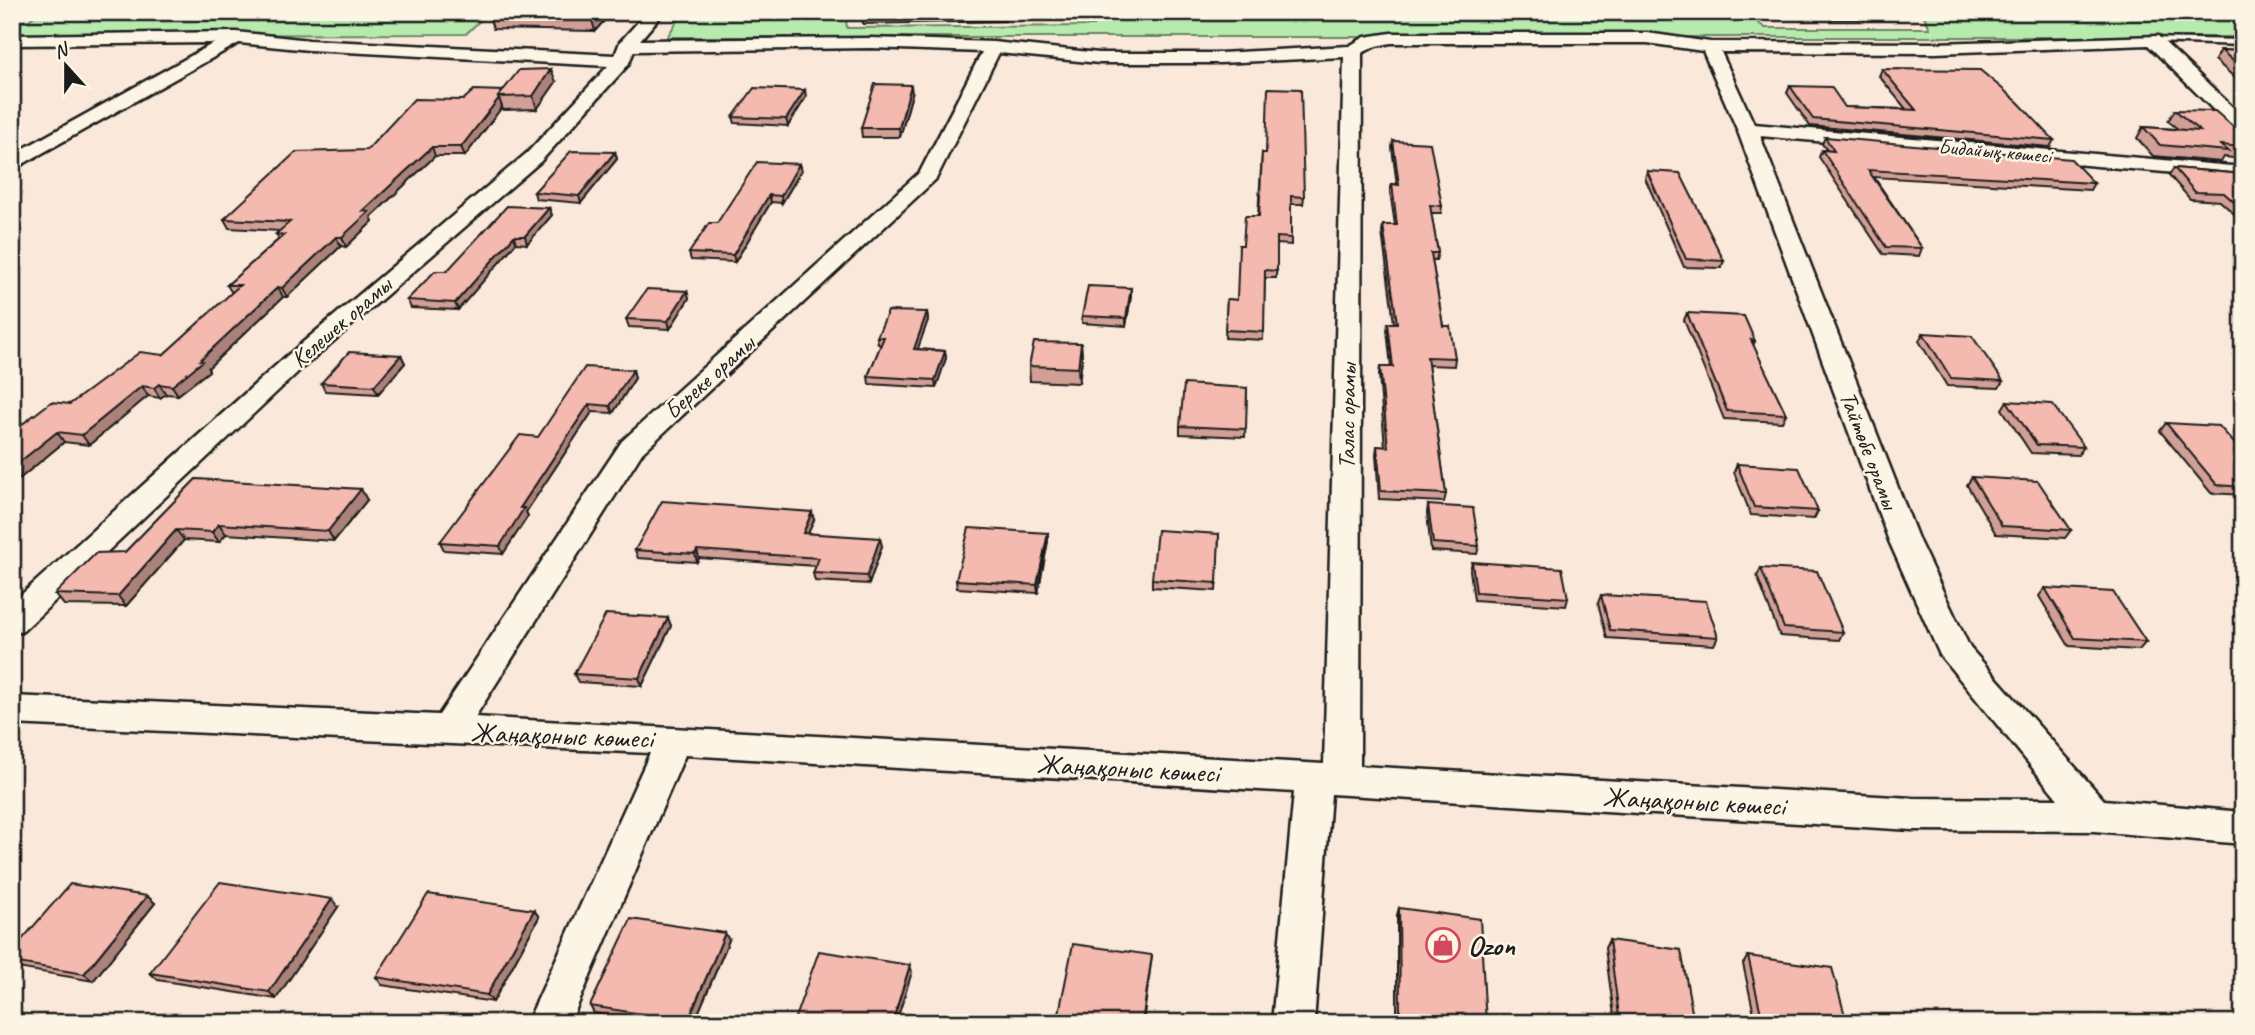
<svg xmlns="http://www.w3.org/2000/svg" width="2255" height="1035" viewBox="0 0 2255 1035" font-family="Caveat,sans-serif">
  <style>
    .green { fill: #b6ebad; stroke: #698464; stroke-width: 2 }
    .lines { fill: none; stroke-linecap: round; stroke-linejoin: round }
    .lane-casing { stroke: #1c1c1c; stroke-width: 5 }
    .street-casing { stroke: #1c1c1c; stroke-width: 5 }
    .lane { fill: #fcf5e5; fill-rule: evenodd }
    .street { fill: #fcf5e5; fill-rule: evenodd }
    .wall { fill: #d29f96; stroke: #1c1c1c; stroke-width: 2 }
    .shaded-wall { fill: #ab827a; stroke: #1c1c1c; stroke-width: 2 }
    .building { fill: #f4b9af; stroke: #1c1c1c; stroke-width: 2 }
    .labels { text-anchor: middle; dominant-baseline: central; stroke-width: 5; stroke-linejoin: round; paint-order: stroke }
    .far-street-label { font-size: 21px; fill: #1c1c1c; stroke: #fcf5e5 }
    .street-label { font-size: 24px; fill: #1c1c1c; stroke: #fcf5e5 }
    .near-street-label { font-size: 28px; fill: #1c1c1c; stroke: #fcf5e5 }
    .near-poi-label { font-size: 28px; font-weight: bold; fill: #1c1c1c; stroke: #fcf5e5; text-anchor: start }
  </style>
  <rect width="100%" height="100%" fill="#fae9da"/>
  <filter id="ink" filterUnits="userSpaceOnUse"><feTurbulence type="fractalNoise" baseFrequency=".0143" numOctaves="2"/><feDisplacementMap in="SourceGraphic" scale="14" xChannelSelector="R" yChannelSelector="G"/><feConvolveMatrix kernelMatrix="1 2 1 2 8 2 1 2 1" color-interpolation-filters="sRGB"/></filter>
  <g filter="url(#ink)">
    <path class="green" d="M40 12H489L466 34 12 35V21L26 22Z
      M683 12H845L847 28 1094 26V12H1744L1765 28H1930L1922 12H2243V37H667Z"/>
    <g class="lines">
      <g class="lane-casing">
        <path id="lane" d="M2149 38 2243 40V45L2152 42 2148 40Z"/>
      </g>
      <g class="street-casing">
        <path id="street" d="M647 12H664L640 40 871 38 993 42 1099 53H1220L1349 46 1365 37 1391 33H1647L1710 42 1935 43 2158 36 2243 117V134L2236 132 2148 45 1935 53 1721 52 1754 124 2243 167V179L1760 136 1919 541 1970 648 2104 800 2243 812V844L2094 831 1912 830 1331 794 1314 1023H1272L1294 792 685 755 570 1023H527L650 753 12 724V696L439 715 622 441 920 172 982 52 871 48 634 51 628 65 541 161 300 370 23 631 12 634V603L282 360 527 153 608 66 309 50 239 43 12 170V155L214 43 12 45V35L236 32 309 40 615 55 620 42ZM1391 43H1647L1703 51 1737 129 1889 541 1940 655 2058 799 1912 798 1360 766 1362 53 1376 46ZM999 53 1099 63H1220L1344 57 1324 764 475 717 642 453 936 179Z"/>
      </g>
      <use href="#lane" class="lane"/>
      <use href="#street" class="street"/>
    </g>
    <path class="wall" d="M488 12H612L595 31 493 29Z
      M862 12H1004L1005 21 863 24Z
      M1823 12H1894L1892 19H1830Z
      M2221 50 2243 51V85L2215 60Z
      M1882 69 2054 140 2050 147 1810 126 1787 93 1790 86 1845 107 1906 109 1879 76Z
      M556 82 537 109 503 110 502 107 465 156H435L371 217 373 221 346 247 341 246 287 297H283L208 368 209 371 178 395 166 394 160 398 148 396 89 445 64 442 12 485V432L70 404 163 355 232 293 227 285 279 239 276 234 280 231 229 228 224 219 367 150 463 100 503 91Z
      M912 94 900 137H862L861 128Z
      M806 97 788 126 735 123 733 117Z
      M2175 110 2243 135V159L2224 157 2221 162 2153 156 2137 138 2143 127 2178 129 2168 121Z
      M1825 137 2094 183 2090 190 1874 177 1922 248 1919 256 1883 254 1819 157 1822 150H1827L1822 144Z
      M1393 141 1442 206 1441 213H1431L1438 253 1436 260H1432L1443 326 1455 358 1454 366 1428 365 1446 494 1444 502 1379 499 1376 454 1377 446 1385 447 1379 374 1380 367H1391L1387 330 1388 323H1394L1382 232 1383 225H1395L1390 191 1392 184 1397 185 1392 148Z
      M615 152 617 159 581 203 536 199 534 192Z
      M1262 153 1304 197 1303 204H1291V245L1277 244 1276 278H1265L1263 340 1225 338 1227 299 1237 300 1243 245 1258 216Z
      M799 164 801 171 782 203 771 202 735 262 691 260 689 253Z
      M2174 168 2243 174V222L2220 201 2190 199 2169 175Z
      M1647 171 1724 261 1721 268 1684 267 1645 178Z
      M549 208 552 215 527 244 516 243 458 310 411 308 407 300 447 271Z
      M1131 288V296L1126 326 1082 323V316Z
      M687 291 689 298 670 329 629 327 626 319Z
      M927 312 928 320 917 349 945 351 946 358 936 388 869 384 868 376 881 345 878 344 877 337Z
      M1687 313 1755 341 1753 346 1786 414 1782 422 1724 419 1684 320Z
      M1923 333 2003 381 1999 388 1947 386 1919 341Z
      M1081 343 1082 358 1079 383 1030 381 1029 366Z
      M401 355 405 363 378 394 325 391 321 383Z
      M633 370 635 378 613 413 592 412 526 512 528 516 503 554 444 550 440 542 538 437Z
      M1247 388 1245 437 1180 434V426Z
      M2007 401 2084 447 2078 455 2031 453 2002 409Z
      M2166 423 2243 453V495L2211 493 2160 431Z
      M1737 464 1818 511 1814 519 1751 515 1734 472Z
      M1972 477 2071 530 2065 538 1996 534 1967 485Z
      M196 479 367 500 334 541 226 534 219 542 184 540 126 606 64 605 55 594 125 552Z
      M1428 505 1479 546 1477 554 1431 551 1427 513Z
      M814 520 808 533 882 546 869 584 815 581 813 573 816 566 699 558 697 562 638 558 635 550Z
      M1048 533V541L1038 593 957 588 956 580Z
      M1219 534 1216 591 1152 587V579Z
      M1472 562 1568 598 1566 606 1474 600 1470 570Z
      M1761 568 1843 632 1839 640 1780 636 1757 576Z
      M2045 588 2146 642 2139 650 2069 646 2039 596Z
      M1601 595 1718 637 1714 645 1607 638 1598 603Z
      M668 618 671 626 642 686 578 682 574 674Z
      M147 896 155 903 93 981 12 967V951Z
      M338 907 276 999 158 980 150 973Z
      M1399 908 1486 1023H1397V915Z
      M534 910 539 917 493 1002 382 985 376 977Z
      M729 940 694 1023H657L594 1013 590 1006Z
      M1609 940 1694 1023H1615L1605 948Z
      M1748 956 1847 1023H1756L1743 964Z"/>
    <path class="shaded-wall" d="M612 12 595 31 590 13Z
      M551 69 556 82 537 109 533 96Z
      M911 85 912 94 900 137 899 128Z
      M805 90 806 97 788 126 786 119Z
      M499 98 502 107 465 156 461 147Z
      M432 147 435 156 371 217 373 221 346 247 342 237 363 211Z
      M615 152 617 159 581 203 579 196Z
      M799 164 801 171 782 203 781 196Z
      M769 195 771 202 735 262 733 255Z
      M549 208 552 215 527 244 525 236Z
      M514 236 516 243 458 310 455 303Z
      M336 237 341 246 287 297 282 288Z
      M278 287 283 297 208 368 209 371 178 395 172 386Z
      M1131 288V296L1126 326V318Z
      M687 291 689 298 670 329 668 321Z
      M927 312 928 320 915 357 914 349Z
      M1081 343 1082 358 1079 383 1078 368Z
      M945 351 946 358 936 388 935 380Z
      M401 355 405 363 378 394 374 386Z
      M633 370 635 378 613 413 610 406Z
      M159 384 166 394 160 398 154 388Z
      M142 386 148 396 89 445 82 435Z
      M589 404 592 412 526 512 528 516 503 554 500 546 520 508Z
      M57 432 64 442 12 485V468Z
      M361 489 367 500 334 541 328 531Z
      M812 512 814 520 805 541 803 533Z
      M219 524 226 534 219 542 212 532Z
      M176 530 184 540 126 606 118 596Z
      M1048 533V541L1038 593 1037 585Z
      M880 538 882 546 869 584 867 576Z
      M697 550 699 558 697 562 695 554Z
      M668 618 671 626 642 686 639 678Z
      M147 896 155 903 93 981 84 974Z
      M332 899 338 907 276 999 269 992Z
      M534 910 539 917 493 1002 487 995Z
      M725 933 729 940 694 1023H689L688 1021Z
      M1152 955 1143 1023H1142Z
      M910 965 912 972 896 1023H892Z"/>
    <path class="building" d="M2221 50 2243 51V70Z
      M551 69 533 96 498 97 519 70Z
      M1882 69 1980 70 2018 102 2054 140 1813 119 1790 86 1831 87 1845 107 1916 110Z
      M875 84 911 85 899 128H861Z
      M754 88 805 90 786 119 733 117Z
      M1268 88 1301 89 1304 197 1291 196V238L1277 237V271L1265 270 1264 332 1225 330 1227 299 1237 300 1239 245H1243L1245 216H1259L1262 153H1266Z
      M474 90 503 91 498 97 499 98 461 147H432L363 211 369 212 342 237H336L282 288 278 287 200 360 203 361 172 386 159 384 154 388 142 386 82 435 57 432 12 468V432L51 402 70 404 140 352 163 355 240 285H227L284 235 276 234 290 222 224 219 296 152 367 150 414 99 463 100Z
      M2175 110 2215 111 2243 135V147L2221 145 2228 151 2160 145 2143 127 2200 131Z
      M1825 137 2071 159 2094 183 1868 170 1922 248 1886 247 1822 150 1834 151Z
      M1393 141 1430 143 1442 206 1430 205 1438 253H1431L1443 326H1450L1455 358 1427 357 1446 494 1381 491 1377 446 1388 447 1380 367H1393L1388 323H1397L1383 225H1397L1392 184 1399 185Z
      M571 151 615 152 579 196 534 192Z
      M757 162 799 164 781 196 769 195 733 255 689 253 709 223H717Z
      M2174 168 2243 174V210L2224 193 2195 192Z
      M1647 171 1680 173 1724 261 1686 259Z
      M507 206 549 208 525 236H514L455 303 407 300 435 271H447Z
      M1088 286 1131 288 1126 318 1082 316Z
      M647 289 687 291 668 321 626 319Z
      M888 311 927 312 914 349 945 351 935 380 868 376 884 337H877Z
      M1687 313 1744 316 1755 341 1751 340 1786 414 1727 411Z
      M1923 333 1972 336 2003 381 1951 378Z
      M1034 342 1081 343 1078 368 1029 366Z
      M349 352 401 355 374 386 321 383Z
      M585 367 633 370 610 406 589 404 520 508H524L500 546 440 542 520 435 538 437Z
      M1184 384 1247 388 1246 429 1180 426Z
      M2007 401 2052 404 2084 447 2037 445Z
      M2166 423 2219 426 2243 453V487L2217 485Z
      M1737 464 1799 468 1818 511 1754 507Z
      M1972 477 2038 481 2071 530 2002 526Z
      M196 479 361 489 328 531 219 524 212 532 176 530 118 596 55 594 96 553 125 552Z
      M662 501 812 512 803 533 880 538 867 576 813 573 819 558 697 550 695 554 635 550Z
      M1428 505 1473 508 1479 546 1433 543Z
      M969 528 1048 533 1037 585 956 580Z
      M1157 530 1219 534 1217 583 1152 579Z
      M1472 562 1562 568 1568 598 1476 592Z
      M1761 568 1817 571 1843 632 1784 628Z
      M2045 588 2113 592 2146 642 2075 638Z
      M1601 595 1706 601 1718 637 1610 630Z
      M606 614 668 618 639 678 574 674Z
      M220 882 332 899 269 992 150 973Z
      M70 884 147 896 84 974 12 962V951Z
      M428 894 534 910 487 995 376 977Z
      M1399 908 1480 919 1486 1023H1450L1400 1016Z
      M631 919 725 933 688 1021 590 1006Z
      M1609 940 1681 950 1694 1023H1620Z
      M1073 944 1152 955 1142 1023H1057Z
      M819 951 910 965 892 1023H793Z
      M1748 956 1832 968 1847 1023H1763Z"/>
  </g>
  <defs>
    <g id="shop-ring" transform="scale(1.75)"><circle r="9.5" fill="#fcf5e5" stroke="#d1495b" stroke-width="1.5"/><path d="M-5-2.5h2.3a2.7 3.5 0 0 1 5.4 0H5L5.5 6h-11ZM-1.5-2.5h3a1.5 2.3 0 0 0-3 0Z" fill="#d1495b"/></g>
  </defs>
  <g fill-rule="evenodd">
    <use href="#shop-ring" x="1443" y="945"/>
  </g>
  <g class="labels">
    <g class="far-street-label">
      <text transform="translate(1995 151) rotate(5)">Бидайық көшесі</text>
    </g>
    <g class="street-label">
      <text transform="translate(341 322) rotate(-41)">Келешек орамы</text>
      <text transform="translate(709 377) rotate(-42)">Береке орамы</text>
      <text transform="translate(1347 416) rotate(-89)">Талас орамы</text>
      <text transform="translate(1869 450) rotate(69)">Тайтөбе орамы</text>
    </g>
    <g class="near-street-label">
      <text transform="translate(562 735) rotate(2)">Жаңақоныс көшесі</text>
      <text transform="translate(1128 768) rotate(3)">Жаңақоныс көшесі</text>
      <text transform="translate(1694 801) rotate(3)">Жаңақоныс көшесі</text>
    </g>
    <g class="near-poi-label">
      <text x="1468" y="945">Ozon</text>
    </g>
  </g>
  <rect width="2255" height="1035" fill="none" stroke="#fcf5e5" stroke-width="42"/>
  <rect x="21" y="21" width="2213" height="993" fill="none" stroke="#1c1c1c" stroke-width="2.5" filter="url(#ink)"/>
  <g transform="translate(66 66) rotate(339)" stroke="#fcf5e5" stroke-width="5" paint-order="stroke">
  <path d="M0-5L12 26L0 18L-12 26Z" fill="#1c1c1c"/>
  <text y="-10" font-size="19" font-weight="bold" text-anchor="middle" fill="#1c1c1c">N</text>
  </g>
</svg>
